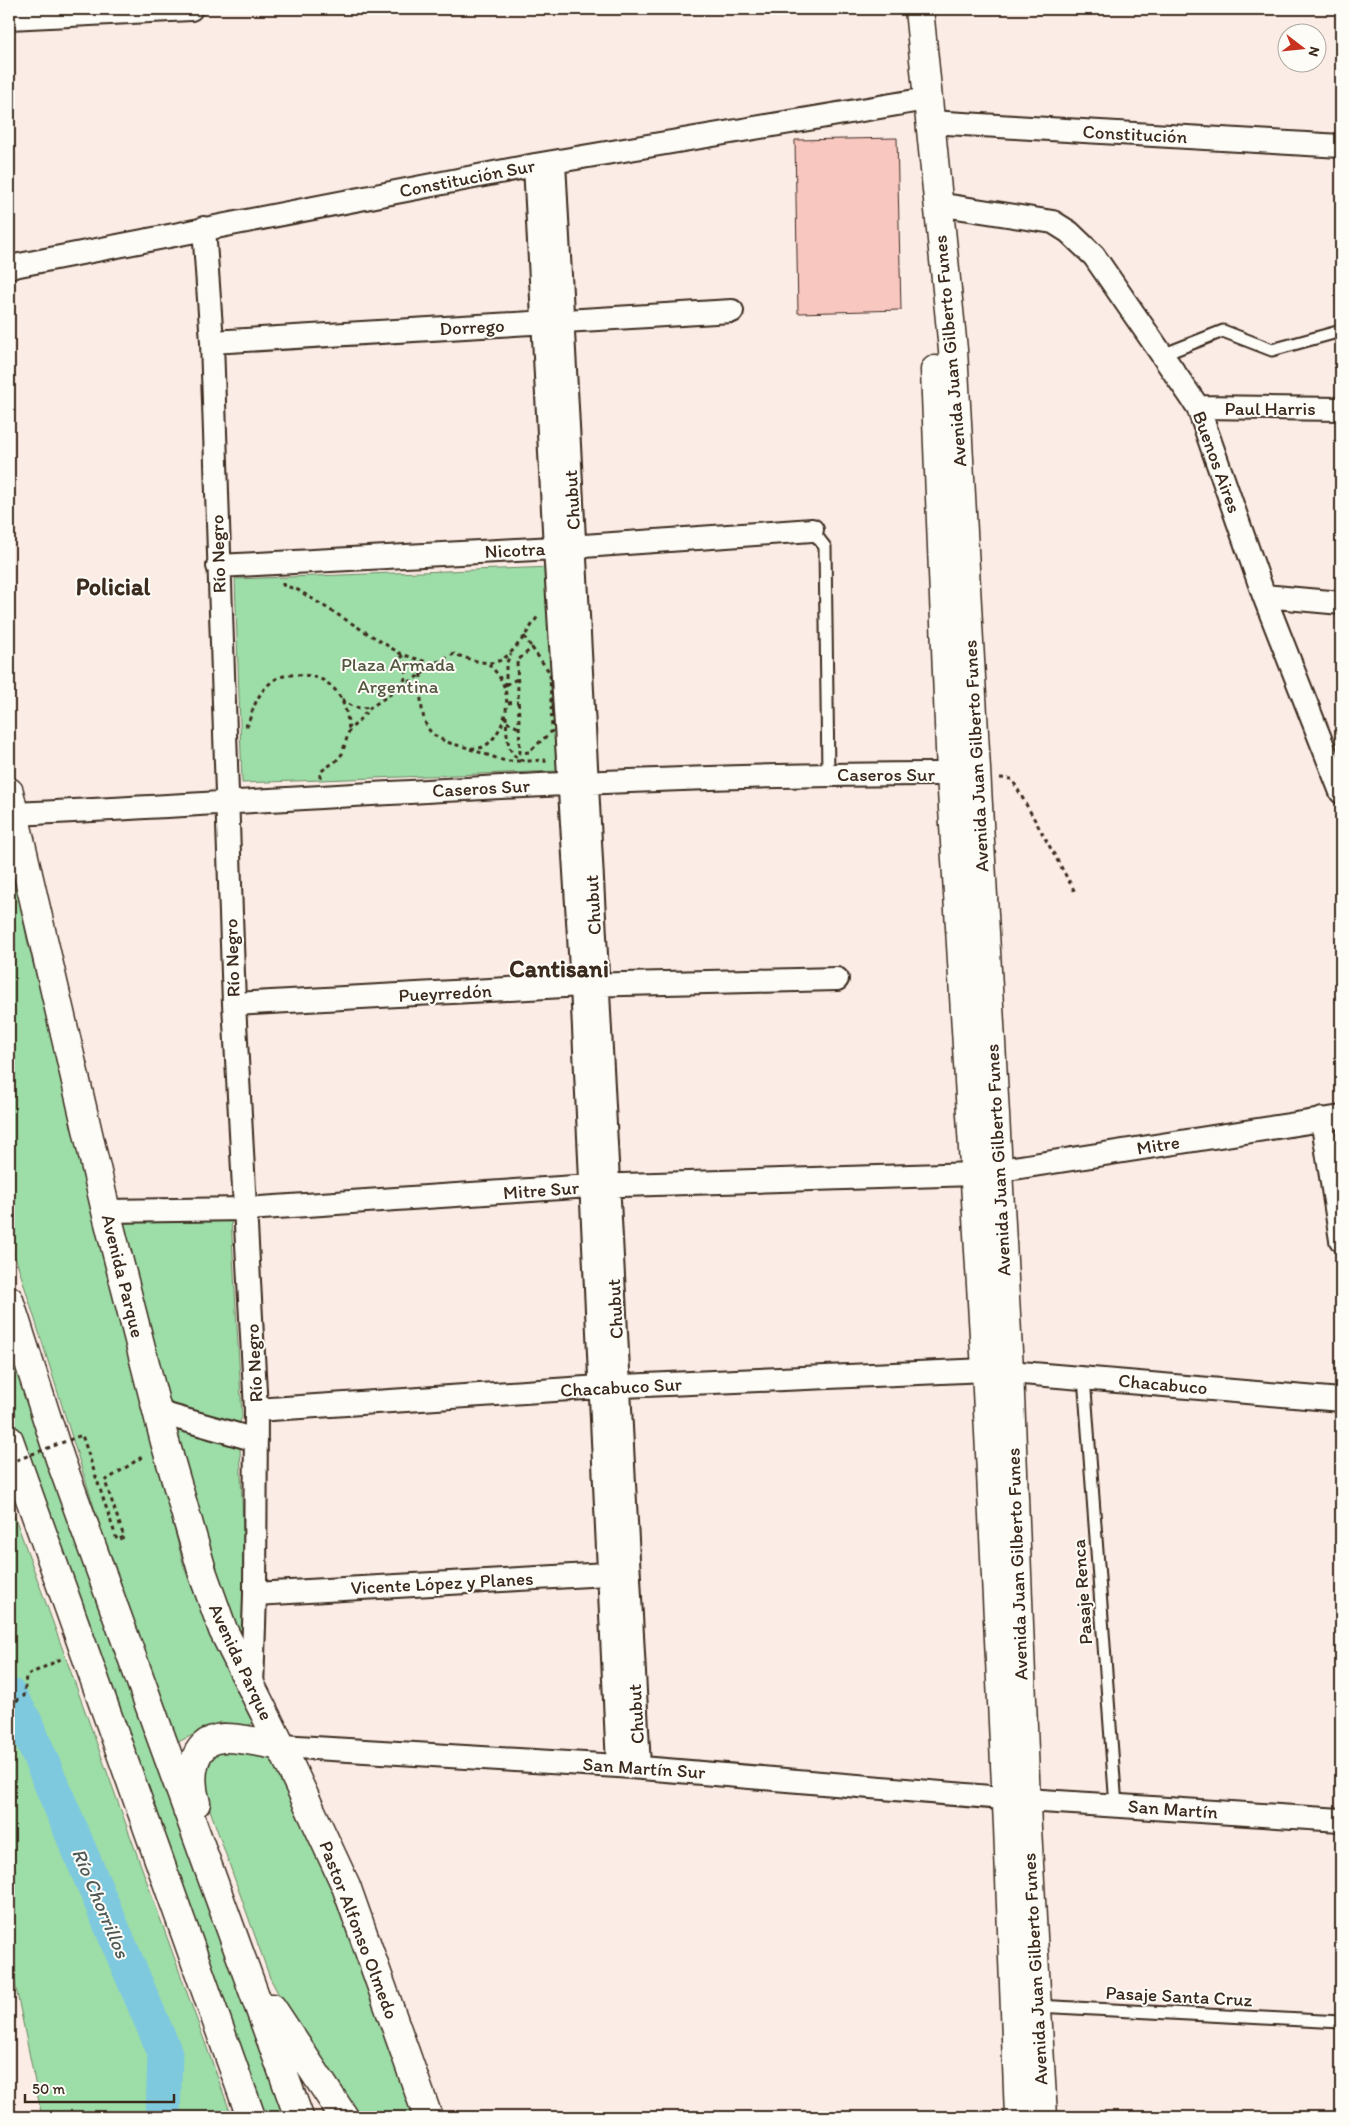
<svg xmlns="http://www.w3.org/2000/svg" width="1350" height="2126" viewBox="0 0 1350 2126" font-family="Itim,sans-serif">
  <style>
    .green { fill: #9ddda7; stroke: #6c8462 }
    .lines { fill: none; stroke-linecap: round; stroke-linejoin: round }
    .river { stroke: #7fc9df; stroke-width: 35 }
    .building { fill: #f8c7c0; stroke: #3b2a1e }
    .lane-casing { stroke: #3b2a1e; stroke-width: 15 }
    .street-casing { stroke: #3b2a1e; stroke-width: 26 }
    .secondary-casing { stroke: #3b2a1e; stroke-width: 31 }
    .highway-casing { stroke: #3b2a1e; stroke-width: 31 }
    .path { stroke: #3b2a1e; stroke-width: 3; stroke-dasharray: 4 4; stroke-linecap: butt }
    .lane { stroke: #fdfcf7; stroke-width: 11 }
    .street { stroke: #fdfcf7; stroke-width: 22 }
    .secondary { stroke: #fdfcf7; stroke-width: 28 }
    .highway { stroke: #fdfcf7; stroke-width: 28 }
    .path-bridge { stroke: #3b2a1e; stroke-width: 3; stroke-dasharray: 4 4; stroke-linecap: butt }
    .labels { text-anchor: middle; dominant-baseline: central; stroke-width: 4; stroke-linejoin: round; paint-order: stroke }
    .street-label { font-size: 19px; fill: #3b2a1e; stroke: #fdfcf7 }
    .park-label { font-size: 19px; fill: #545740; stroke: #fdfcf7 }
    .water-label { font-size: 20px; font-style: italic; fill: #4f5a58; stroke: #fdfcf7 }
    .district-label { font-size: 24px; font-weight: bold; fill: #3b2a1e; stroke: #fdfcf7 }
  </style>
  <rect width="100%" height="100%" fill="#fcece6"/>
  <filter id="ink" filterUnits="userSpaceOnUse"><feTurbulence type="fractalNoise" baseFrequency=".02" numOctaves="2"/><feDisplacementMap in="SourceGraphic" scale="10" xChannelSelector="R" yChannelSelector="G"/><feConvolveMatrix kernelMatrix="1 2 1 2 8 2 1 2 1" color-interpolation-filters="sRGB"/></filter>
  <g filter="url(#ink)">
    <path class="green" d="M553 567 560 771 242 783 235 579Z
      M9 849 27 939 184 1567 213 1642 253 1723 245 1727 220 1722 176 1743 114 1571 9 1237Z
      M121 1218 231 1219 242 1417 240 1422 233 1426 175 1408 165 1395Z
      M9 1332 288 2117H262L28 1467 9 1408Z
      M173 1426 240 1447 246 1608 244 1629 238 1632 210 1572Z
      M9 1501 232 2117H42L12 1968 9 1962Z
      M228 1751 274 1758 340 1899 415 2117H352L306 2046 270 1978 200 1782 202 1768 217 1752Z"/>
    <g class="lines">
      <path class="river" d="M9 1695 25 1722 165 2053 163 2117"/>
    </g>
    <path class="building" d="M897 138 901 310 798 313 795 140Z"/>
    <g class="lines">
      <g class="lane-casing">
        <path id="lane" d="M1162 355 1223 331 1272 350 1341 331
          M812 530 825 547 828 773
          M1084 1377 1116 1806
          M1037 2006 1341 2022"/>
      </g>
      <g class="street-casing">
        <path id="street" d="M9 18 191 9
          M929 122 1341 146
          M554 162 639 1767
          M535 165 555 548 582 985 618 1766
          M937 204 1053 222 1069 232 1094 256 1198 407 1264 596 1341 792
          M204 228 212 342 234 1004 256 1410 255 1594 252 1688
          M9 267 535 165 927 99
          M212 342 732 311
          M1198 407 1341 409
          M218 566 555 548 812 530
          M1264 596 1341 603
          M13 814C325 799 638 773 951 774
          M234 1004 582 985 837 979
          M1322 1119 1341 1240
          M106 1211 246 1209 590 1186 975 1174 1341 1117
          M256 1410 600 1387 986 1370 1341 1400
          M157 1412 256 1440
          M255 1594 624 1573
          M281 1746 618 1766 1026 1800 1341 1820"/>
      </g>
      <g class="secondary-casing">
        <path id="secondary" d="M919 9 953 350 1009 1370 1027 1828 1043 2117
          M935 370 951 774 986 1370 1008 1826 1019 2117
          M9 792 106 1211 165 1442 203 1574 223 1630 281 1746 346 1886 428 2117"/>
      </g>
      <g class="highway-casing">
        <path id="highway" d="M9 1300 60 1459 299 2117
          M9 1440 251 2117
          M196 1803C189 1780 190 1740 223 1738 238 1737 265 1743 281 1746
          M272 2008 344 2117"/>
      </g>
      <path class="path" d="M283 583V585L298 590 401 654 430 663 441 661 454 654C467 658 483 665 496 662 512 658 529 629 538 616
        M524 636 532 648
        M532 648 550 673 552 731 529 752 520 753 517 661Z
        M421 674C420 688 420 720 430 731 436 738 448 743 457 745 464 747 476 750 483 747 491 743 497 734 501 726 512 702 507 678 485 662
        M506 685 517 679
        M506 686V664L511 654
        M400 688C408 676 409 667 401 655
        M342 699C352 708 358 709 371 707
        M508 703 518 702
        M506 716C507 731 505 758 525 761 531 761 538 760 545 760V763
        M507 722 519 728
        M245 725H248C253 707 259 689 276 679 282 675 295 674 302 675 335 677 347 701 349 731
        M470 749 505 761H522
        M320 778V772L336 761 342 754 349 731 371 707 438 663
        M1000 778 1012 779 1075 892
        M105 1481 145 1455
        M9 1705 24 1696 26 1676 63 1658"/>
      <use href="#lane" class="lane"/>
      <use href="#street" class="street"/>
      <use href="#secondary" class="secondary"/>
      <use href="#highway" class="highway"/>
      <path class="path-bridge" d="M9 1463 82 1435 117 1540 124 1537 105 1481"/>
    </g>
  </g>
  <g class="labels">
    <g class="street-label">
      <text transform="translate(1135 134) rotate(3)">Constitución</text>
      <text transform="translate(467 178) rotate(-11)">Constitución Sur</text>
      <text transform="translate(472 327) rotate(-3)">Dorrego</text>
      <text transform="translate(950 351) rotate(-95)">Avenida Juan Gilberto Funes</text>
      <text x="1270" y="408">Paul Harris</text>
      <text transform="translate(1217 462) rotate(70)">Buenos Aires</text>
      <text transform="translate(572 500) rotate(-93)">Chubut</text>
      <text transform="translate(515 550) rotate(-3)">Nicotra</text>
      <text transform="translate(218 554) rotate(-92)">Río Negro</text>
      <text transform="translate(976 756) rotate(-93)">Avenida Juan Gilberto Funes</text>
      <text x="886" y="774">Caseros Sur</text>
      <text transform="translate(481 788) rotate(-3)">Caseros Sur</text>
      <text transform="translate(593 905) rotate(-93)">Chubut</text>
      <text transform="translate(232 958) rotate(-92)">Río Negro</text>
      <text transform="translate(445 993) rotate(-3)">Pueyrredón</text>
      <text transform="translate(1158 1145) rotate(-9)">Mitre</text>
      <text transform="translate(998 1160) rotate(-93)">Avenida Juan Gilberto Funes</text>
      <text transform="translate(541 1190) rotate(-4)">Mitre Sur</text>
      <text transform="translate(123 1276) rotate(76)">Avenida Parque</text>
      <text transform="translate(615 1309) rotate(-93)">Chubut</text>
      <text transform="translate(254 1363) rotate(-93)">Río Negro</text>
      <text transform="translate(1163 1384) rotate(5)">Chacabuco</text>
      <text transform="translate(621 1387) rotate(-3)">Chacabuco Sur</text>
      <text transform="translate(1017 1564) rotate(-92)">Avenida Juan Gilberto Funes</text>
      <text transform="translate(442 1583) rotate(-3)">Vicente López y Planes</text>
      <text transform="translate(1082 1592) rotate(-94)">Pasaje Renca</text>
      <text transform="translate(241 1662) rotate(65)">Avenida Parque</text>
      <text transform="translate(636 1714) rotate(-93)">Chubut</text>
      <text transform="translate(644 1768) rotate(4)">San Martín Sur</text>
      <text transform="translate(1173 1809) rotate(4)">San Martín</text>
      <text transform="translate(359 1930) rotate(69)">Pastor Alfonso Olmedo</text>
      <text transform="translate(1035 1969) rotate(-93)">Avenida Juan Gilberto Funes</text>
      <text transform="translate(1179 1996) rotate(3)">Pasaje Santa Cruz</text>
    </g>
    <g class="park-label">
      <text x="398" y="664">Plaza Armada<tspan x="398" dy="22">Argentina</tspan></text>
    </g>
    <g class="water-label">
      <text transform="translate(101 1903) rotate(67)">Río Chorrillos</text>
    </g>
    <g class="district-label">
      <text x="113" y="586">Policial</text>
      <text x="559" y="968">Cantisani</text>
    </g>
  </g>
  <rect width="1350" height="2126" fill="none" stroke="#fdfcf7" stroke-width="30"/>
  <rect x="15" y="15" width="1320" height="2096" fill="none" stroke="#3b2a1e" stroke-width="2" filter="url(#ink)"/>
  <g transform="translate(1302 48) rotate(106)"><circle r="24" fill="#fdfcf7" stroke="#afa8a0"/>
  <path d="M0-4L9 19L0 12L-9 19Z" fill="#c8321e"/>
  <text y="-8" font-size="14" font-weight="bold" text-anchor="middle" fill="#3b2a1e">N</text>
  </g>
  <path d="M25 2094v8h149v-8" fill="none" stroke="#3b2a1e" stroke-width="2.5"/>
  <text x="32" y="2094" font-size="15" fill="#3b2a1e" stroke="#fdfcf7" stroke-width="4" paint-order="stroke">50 m</text>
</svg>
